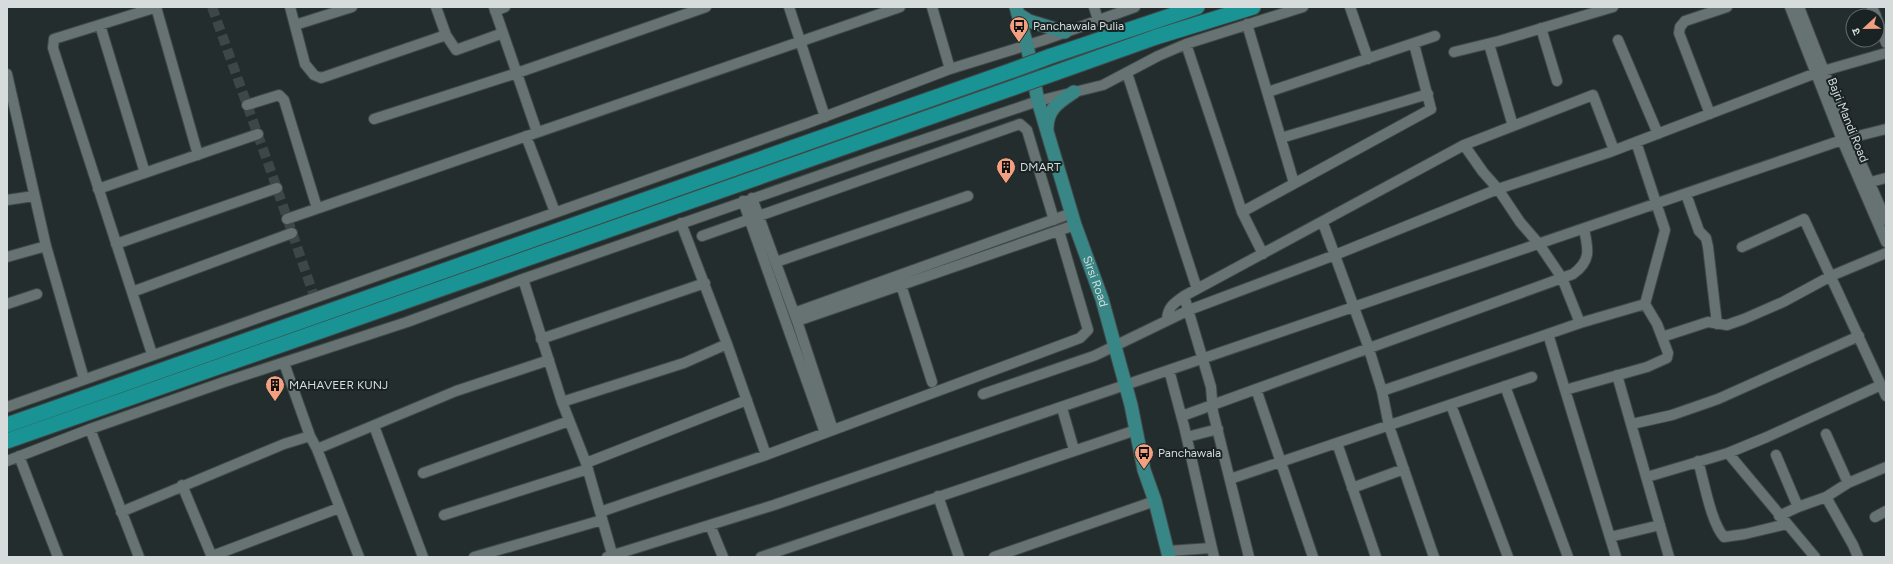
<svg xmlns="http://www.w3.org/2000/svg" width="1893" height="564" viewBox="0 0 1893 564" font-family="Figtree,'Noto Sans Devanagari',sans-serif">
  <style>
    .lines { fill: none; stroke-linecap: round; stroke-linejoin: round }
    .minor-tunnel { stroke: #3e4747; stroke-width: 10; stroke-dasharray: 10 5; stroke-linecap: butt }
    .minor-casing { stroke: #404948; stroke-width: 12 }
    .major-casing { stroke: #404948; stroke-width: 15 }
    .highway-casing { stroke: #404948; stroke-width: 17 }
    .minor { stroke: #677272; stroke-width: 10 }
    .major { stroke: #388686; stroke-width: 13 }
    .highway { stroke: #199394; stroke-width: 15 }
    .highway-bridge-casing { stroke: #404948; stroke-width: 17; stroke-linecap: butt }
    .highway-bridge { stroke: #199394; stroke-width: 15 }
    .labels { text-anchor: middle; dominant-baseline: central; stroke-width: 4; stroke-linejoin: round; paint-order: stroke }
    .poi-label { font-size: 12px; fill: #d5dcdb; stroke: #192323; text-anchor: start }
    .street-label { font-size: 12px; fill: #d5dcdb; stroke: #192323 }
  </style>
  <rect width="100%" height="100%" fill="#232d2d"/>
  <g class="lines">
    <path class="minor-tunnel" d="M212 7 273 177 315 299"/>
    <g class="minor-casing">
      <path id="minor" d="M156 7 198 155
        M290 7 305 64 314 75 321 78 446 35
        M436 7 446 35 456 50 503 33
        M494 7 537 132
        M789 7 825 117
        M932 7 950 69
        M1094 7 1098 20
        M1350 7 1368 59
        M1790 7 1842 140 1886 242
        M1799 7 1850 138 1886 220
        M1872 7 1876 16
        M495 11 505 7
        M1877 19 1886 43
        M1247 24 1294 183
        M100 25 145 173
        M295 25 352 7
        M1541 28 1557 81
        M1618 40 1658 134
        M1186 44 1242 212 1263 254
        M1489 44 1513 126
        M1454 52 1499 41 1613 7
        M1127 73 1197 289
        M7 74 46 246 84 379
        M1268 92 1435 36
        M247 105 279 95 284 100 317 208
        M1710 114 1679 33 1680 27 1685 21 1727 7
        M374 119 517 73 706 7
        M526 136 555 212
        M1281 138 1428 94
        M1636 142 1665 230 1645 304
        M1464 145 1483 172 1498 189 1520 222 1539 244 1562 278 1580 323
        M1863 184 1886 178
        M98 189 258 134
        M1686 194 1699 231 1706 238 1708 247 1717 324
        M752 198 797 321 833 430
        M7 200 34 196
        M743 201 825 433
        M1242 212 1431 109 1414 44
        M287 219 900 7
        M681 223 727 344 766 455
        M1323 223 1367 343 1382 391 1389 426 1434 557
        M702 236 1020 124 1027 130 1054 220
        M116 244 277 188
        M1742 247 1804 219 1886 396
        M7 257 46 246
        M776 262 968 196
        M523 279 562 402 586 463 613 557
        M901 285 932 382
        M132 292 292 233
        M1184 296 1211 387 1213 412 1249 557
        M7 304 37 294
        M794 313 1072 213
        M1167 319C1168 307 1174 303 1184 296L1464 145 1593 95 1614 150
        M797 321 1075 225
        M1548 334 1616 557
        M1662 337 1708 322 1727 325 1744 319 1783 302 1831 276 1886 253
        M541 339 705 283
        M152 354 53 48 54 39 157 7
        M284 363 310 436 317 449 359 557
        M1169 370 1184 426 1214 557
        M1617 375 1669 557
        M1505 386 1568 557
        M1256 389 1313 557
        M1565 390 1647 367 1667 358 1668 353 1657 324 1645 304
        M1382 391 1580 323 1645 304
        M983 394 1094 356 1189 310 1335 255 1498 189 1610 152 1816 73 1886 53
        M562 402 684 363 727 344
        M1451 405 1508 557
        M7 407 808 123 950 69 1044 40 1135 7
        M1062 408 1074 450
        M1182 416 1573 274C1592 260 1588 249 1584 229
        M1632 424 1672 415 1718 399 1859 336
        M374 426 423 557
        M90 429 139 557
        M1826 434 1848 483
        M1187 437 1218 429
        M1337 443 1376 557
        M317 449 456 391 549 360
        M1728 453 1815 557
        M1776 455 1798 507
        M19 456 58 557
        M7 461 90 429 224 382 407 322 523 279 872 157 1038 101 1103 85 1158 56 1186 44 1303 7
        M1698 461C1704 481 1711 523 1724 537L1745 534 1787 524
        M586 463 747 400
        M423 473 569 421
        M1647 477 1728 453 1767 437 1881 385
        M1230 479 1532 377
        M182 485 212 557
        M1352 488 1404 469
        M938 496 959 557
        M1826 497 1853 545 1858 557
        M121 512 284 444 310 436
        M600 512 766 455 1080 338 1088 330 1059 231
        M444 515 588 469
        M1779 516 1798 507 1826 497 1848 483 1886 467
        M1875 517 1886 511
        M710 525 723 557
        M1610 537 1660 525
        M1168 551 1211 548
        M212 556 339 508
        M474 557 602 520
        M607 557 774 505 1842 140 1886 129
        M761 557 1136 430
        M994 557 1155 501"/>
    </g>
    <g class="major-casing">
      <g id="major">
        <path id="s1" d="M1016 7 1027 45 1038 101 1075 225 1102 299 1131 405 1144 470 1155 501 1169 557"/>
        <path d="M1018 14 1029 21 1065 32"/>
        <path d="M1047 128C1047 109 1059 102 1074 92"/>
      </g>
    </g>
    <g class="highway-casing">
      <path id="highway" d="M1051 56 1197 7
        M1055 73 1156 37 1253 7
        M7 425 1013 70
        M7 441 1018 86"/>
    </g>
    <use href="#minor" class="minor"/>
    <use href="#major" class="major"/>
    <use href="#highway" class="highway"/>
    <g class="highway-bridge-casing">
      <path id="highway-bridge" d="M1013 70 1051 56
        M1018 86 1055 73"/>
    </g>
    <use href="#highway-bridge" class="highway-bridge"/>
  </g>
  <defs>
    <g id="bus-pin" transform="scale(1)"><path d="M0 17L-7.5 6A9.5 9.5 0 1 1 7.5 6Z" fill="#f2a080" stroke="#192323"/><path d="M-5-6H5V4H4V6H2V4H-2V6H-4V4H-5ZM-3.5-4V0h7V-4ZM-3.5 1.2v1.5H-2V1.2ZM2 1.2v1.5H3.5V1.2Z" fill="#111"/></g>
    <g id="building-pin" transform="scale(1)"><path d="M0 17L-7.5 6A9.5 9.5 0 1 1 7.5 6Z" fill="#f2a080" stroke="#192323"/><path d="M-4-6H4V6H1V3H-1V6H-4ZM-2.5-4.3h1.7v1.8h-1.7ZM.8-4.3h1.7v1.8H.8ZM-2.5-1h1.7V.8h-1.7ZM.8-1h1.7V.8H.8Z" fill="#111"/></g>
  </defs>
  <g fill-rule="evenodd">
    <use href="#bus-pin" x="1019" y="26"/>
    <use href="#building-pin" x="1006" y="167"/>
    <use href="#building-pin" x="275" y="385"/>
    <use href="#bus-pin" x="1144" y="453"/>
  </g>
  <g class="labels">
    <g class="poi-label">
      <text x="1033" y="26">Panchawala Pulia</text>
      <text x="1020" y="167">DMART</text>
      <text x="289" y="385">MAHAVEER KUNJ</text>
      <text x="1158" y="453">Panchawala</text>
    </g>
    <g class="street-label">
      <text transform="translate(1848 120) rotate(68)">Bajri Mandi Road</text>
      <text stroke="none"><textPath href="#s1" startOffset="286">Sirsi Road</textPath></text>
    </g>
  </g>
  <rect width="1893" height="564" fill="none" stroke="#d5dcdb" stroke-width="16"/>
  <g transform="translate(1865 28) rotate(248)"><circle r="19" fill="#192323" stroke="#646d6d"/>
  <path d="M0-3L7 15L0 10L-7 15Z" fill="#f2a080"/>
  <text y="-6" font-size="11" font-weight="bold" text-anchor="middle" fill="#d5dcdb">उ</text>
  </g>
</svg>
